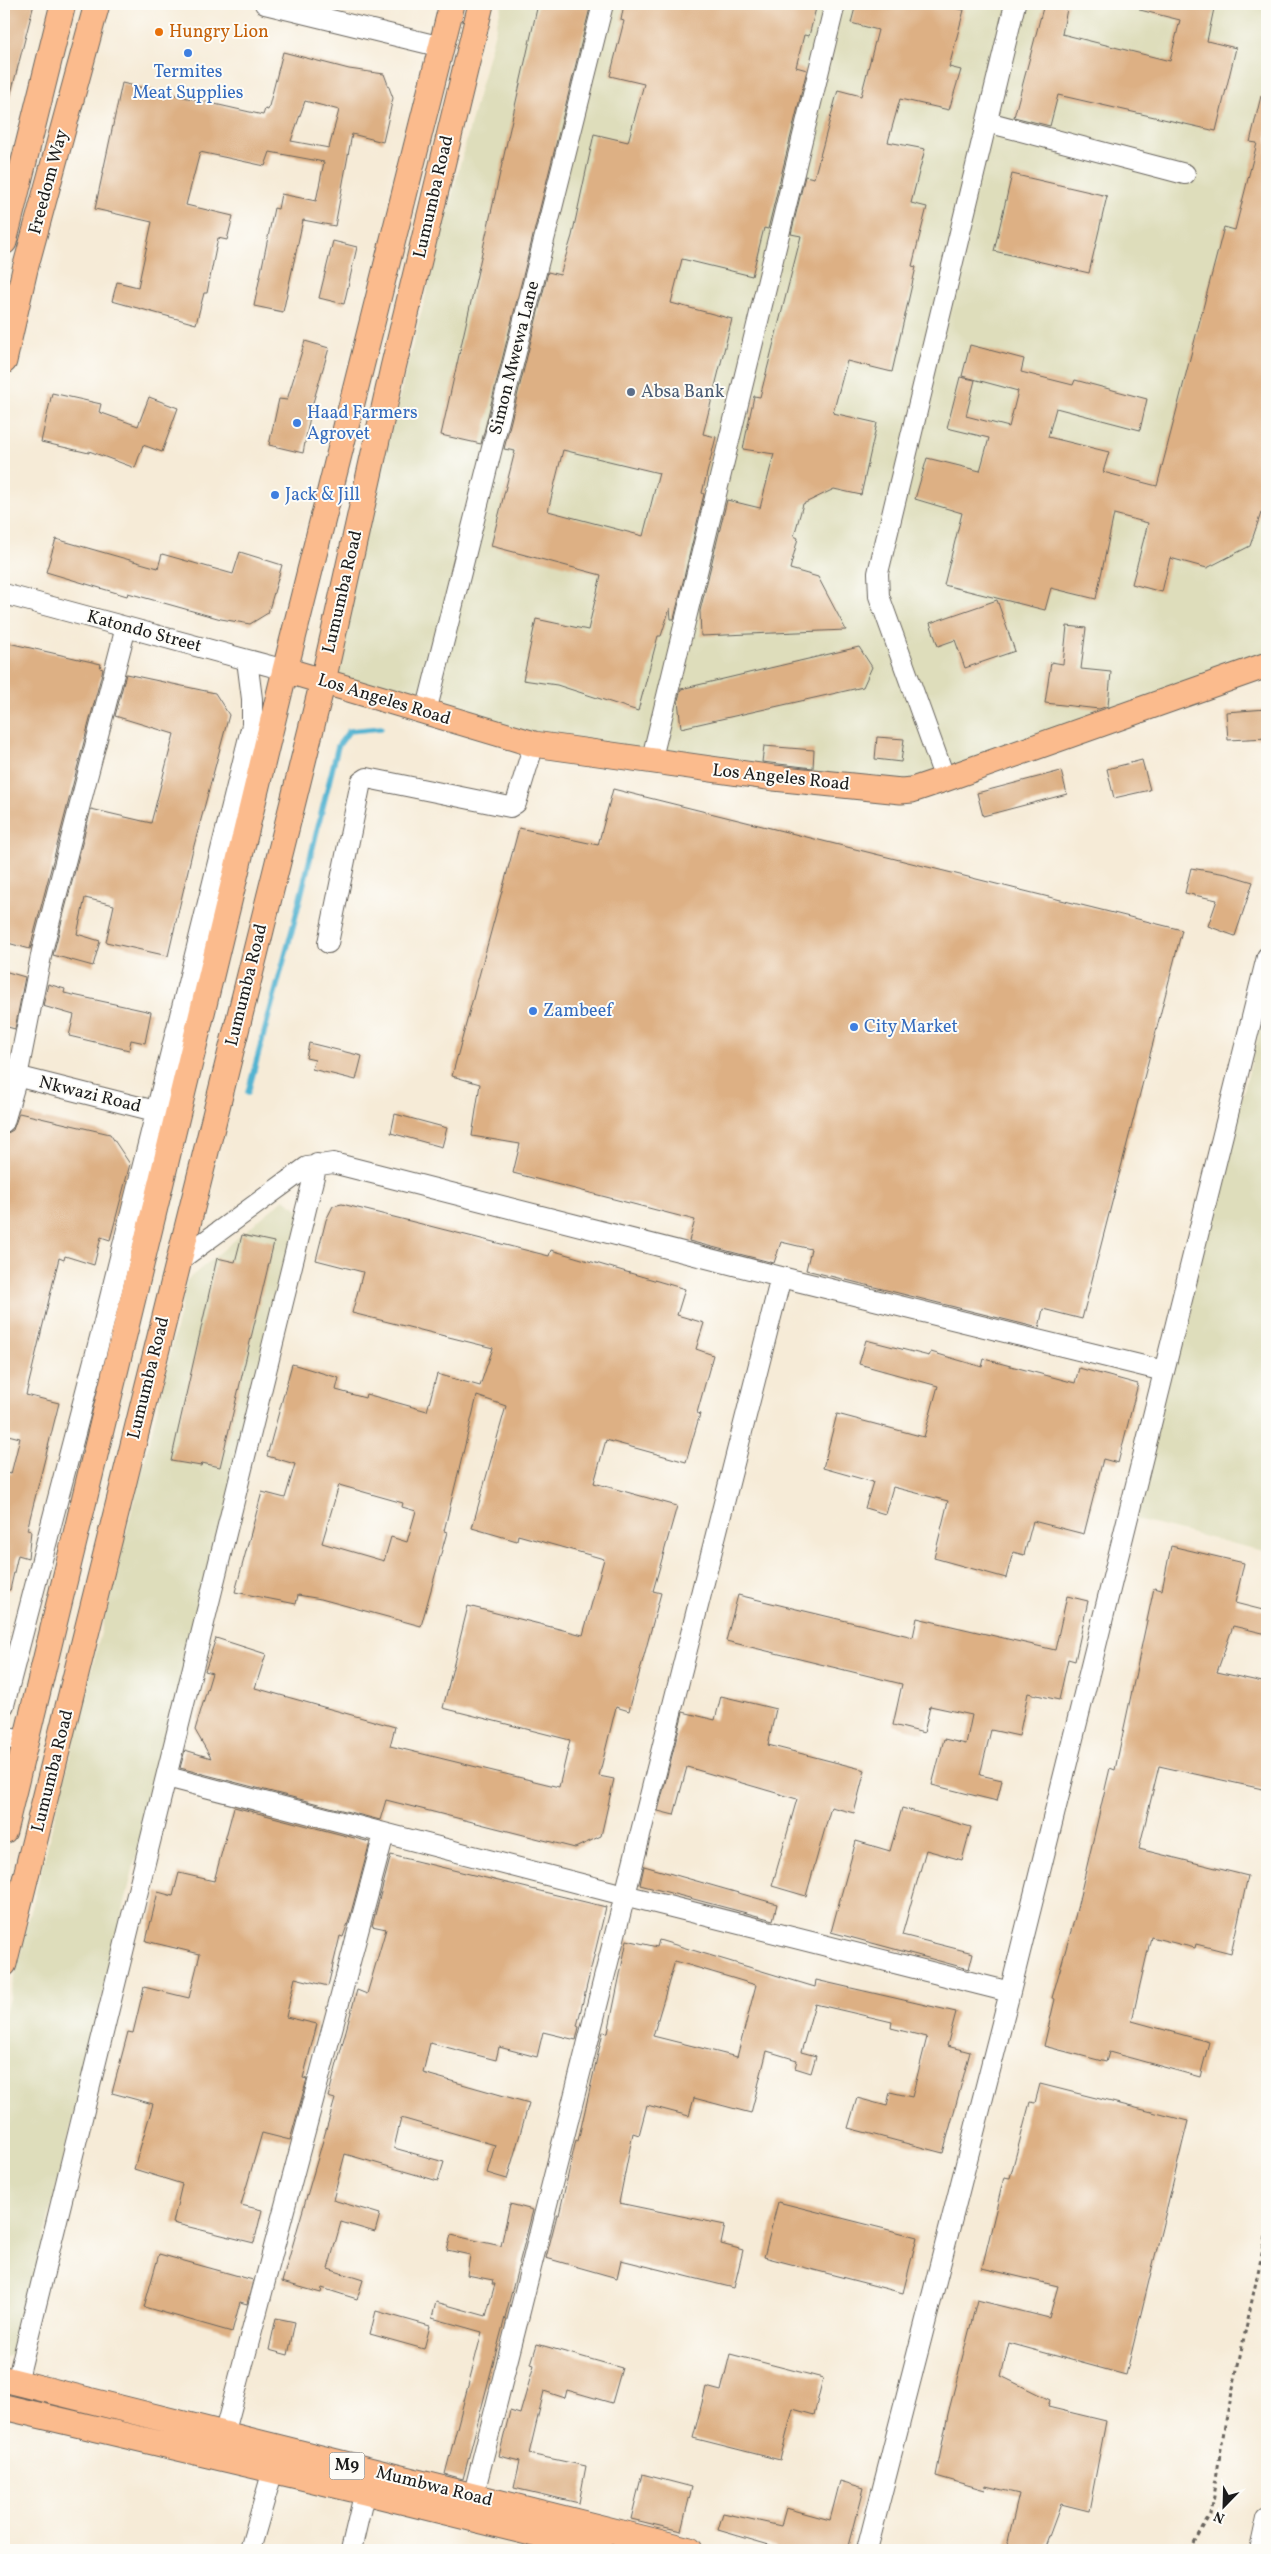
<svg xmlns="http://www.w3.org/2000/svg" width="1271" height="2554" viewBox="0 0 1271 2554" font-family="Vollkorn,serif">
  <style>
    .built { fill: #deddbb }
    .lines { fill: none; stroke-linecap: round; stroke-linejoin: round }
    .stream { stroke: #52b4d1; stroke-width: 5.5 }
    .building { fill: #ddb084; fill-rule: evenodd }
    .minor-casing { stroke: #68645d; stroke-width: 22 }
    .major-casing { stroke: #68645d; stroke-width: 27 }
    .path { stroke: #68645d; stroke-width: 3; stroke-dasharray: 4 4; stroke-linecap: butt }
    .minor { stroke: #fff; stroke-width: 20 }
    .major { stroke: #fbbb8d; stroke-width: 25 }
    .food-dot { fill: #e8710a; stroke: #fdfcf7; stroke-width: 2 }
    .shop-dot { fill: #3f7fe0; stroke: #fdfcf7; stroke-width: 2 }
    .service-dot { fill: #5c6f8a; stroke: #fdfcf7; stroke-width: 2 }
    .labels { text-anchor: middle; dominant-baseline: central; stroke-width: 4; stroke-linejoin: round; paint-order: stroke }
    .shield { fill: #fdfcf7; stroke: #605f5e; stroke-width: 1 }
    .shield-label { font-size: 16px; font-weight: bold; fill: #1c1c1c }
    .food-label { font-size: 18px; fill: #c56008; stroke: #fdfcf7; text-anchor: start }
    .shop-label { font-size: 18px; fill: #366cbe; stroke: #fdfcf7; text-anchor: start }
    .street-label { font-size: 18px; fill: #1c1c1c; stroke: #fdfcf7 }
    .service-label { font-size: 18px; fill: #4e5e75; stroke: #fdfcf7; text-anchor: start }
  </style>
  <rect width="100%" height="100%" fill="#fdfcf7"/>
  <filter id="ink" filterUnits="userSpaceOnUse"><feTurbulence type="fractalNoise" baseFrequency=".02" numOctaves="2"/><feDisplacementMap in="SourceGraphic" scale="10" xChannelSelector="R" yChannelSelector="G"/><feConvolveMatrix kernelMatrix="1 2 1 2 8 2 1 2 1" color-interpolation-filters="sRGB"/></filter>
  <filter id="wash" filterUnits="userSpaceOnUse"><feTurbulence type="fractalNoise" baseFrequency=".0096" numOctaves="4" result="noise"/><feDisplacementMap in="SourceGraphic" scale="20" xChannelSelector="R" yChannelSelector="G"/><feGaussianBlur stdDeviation="1.12" result="paint"/><feColorMatrix in="noise" values="0 0 0 0 0 0 0 0 0 0 0 0 0 0 0 0 0 1.4 0 .05"/><feComposite in="paint" operator="in"/></filter>
  <g filter="url(#wash)">
    <rect width="100%" height="100%" fill="#f6ebd7"/>
    <path class="built" d="M502 4H1267V665L906 788 546 745 325 680Z
      M1267 1001V1552L1132 1519Z
      M284 1199 302 1212 167 1755 150 1799 22 2329 11 2355 4 2357V2018L161 1394 187 1280Z"/>
    <g class="lines">
      <path class="stream" d="M248 1092 294 923 338 746 349 731 381 728"/>
    </g>
    <g id="blocks">
      <path class="building" d="M4 4H34L9 101H4Z
        M538 4H591L481 444 441 435Z
        M624 4 635 7 636 4H817L809 36 804 35 796 67 807 70 768 229 764 228 752 276 682 259 671 303 732 319 703 434 716 437 702 493 704 494 674 619H671L670 608 661 636H658L638 711 557 685 523 680 536 619 588 630 601 575 491 546 515 451 504 449 548 272 560 275 572 236 594 134 628 142 644 84 610 76 624 21 621 20ZM563 450 659 473 643 536 548 511Z
        M856 4H933L964 10 949 67 961 70 949 110 900 99 888 142 925 149 911 203 927 207 912 266 916 267 892 372 847 361 833 413 877 423 861 495 834 489 803 504 794 536 798 538 790 569 818 577 846 630 701 636 700 611 727 500 760 508 774 454 743 449 754 396 760 397 801 236 791 234 805 176 814 178 838 90 861 96 878 30 851 23Z
        M1044 4H1068L1062 34 1170 61 1180 20 1140 10V4H1215L1207 41 1236 48 1216 131 1058 95 1050 126 1014 117Z
        M283 52 349 69 384 74 393 98 383 142 352 134 335 226 303 220 283 312 254 306 274 208 278 209 281 194 316 201 324 162 270 152 265 166 200 152 186 205 233 216 227 240 218 238 207 293H204L196 324 112 301 117 282 138 287 152 222 95 209 122 83 263 115 265 109 268 110ZM305 101 339 110 329 148 291 141Z
        M1261 96H1267V515L1261 513 1250 546 1207 568 1170 558 1162 592 1132 584 1148 523 1114 514 1096 599 1051 588 1045 610 944 585 962 513 915 499 927 458 980 471 989 438 947 428 960 377 975 380 966 416 1009 427 1018 391 962 376 970 345 1024 359 1021 372 1073 385 1075 380 1147 399 1140 430 1056 408 1048 437 1109 452 1103 472 1157 486 1224 227 1235 230 1257 143 1250 142Z
        M1012 174 1107 196 1089 273 994 251Z
        M333 241 357 247 344 304 319 298Z
        M305 341 329 348 312 406 303 453 269 445 279 399 287 400Z
        M52 393 101 404 99 412 138 426 149 397 178 408 162 452 143 445 135 468 89 451V453L41 442Z
        M56 539 158 568 162 554 233 574 240 552 282 565 268 613 250 624 221 619 128 593 127 596 46 572Z
        M997 600 1015 651 965 668 955 640 938 646 930 623Z
        M1067 626 1086 628 1081 669 1111 672 1108 706 1099 709 1045 703 1051 662 1063 664Z
        M4 642 101 664 100 668 103 669 30 949 4 942Z
        M859 647 872 667 863 687 681 728 678 700 681 689Z
        M126 674 215 693 229 715 192 853 168 956 106 942 114 905 85 898 77 934 100 941 93 966 53 955 91 809 151 823 174 734 115 716Z
        M1267 709V738L1228 740 1226 712Z
        M877 737 904 739 901 762 875 759Z
        M764 746 814 750 813 768 762 762Z
        M1142 760 1150 790 1114 798 1107 769Z
        M1061 771 1067 794 983 816 977 793Z
        M613 789 1182 930 1082 1319 1043 1309 1039 1328 806 1270 811 1249 781 1242 774 1263 689 1241 695 1220 513 1173 520 1144 472 1136 480 1084 452 1076 519 828 598 845Z
        M1191 868 1226 874 1253 882 1235 936 1208 926 1217 900 1185 893Z
        M4 971 25 977 15 1029 4 1026Z
        M48 984 65 989 64 993 151 1012 145 1043 131 1040 129 1050 69 1036 74 1015 43 1006Z
        M309 1043 362 1056 356 1080 312 1069 315 1060 306 1058Z
        M19 1113 110 1134 130 1164 110 1240 101 1237 94 1265 65 1256 64 1260 59 1258 26 1395 59 1403 27 1530 31 1531 28 1558 18 1555 10 1590 4 1589V1472L11 1474 20 1438 4 1434V1135L13 1130Z
        M395 1114 447 1128 442 1147 391 1133Z
        M342 1204 549 1256 551 1250 685 1289 677 1315 704 1323 696 1349 713 1355 697 1413 700 1414 686 1462 606 1440 594 1483 677 1506 653 1591 661 1593 629 1711 616 1707 599 1776 614 1779 601 1836 575 1848 386 1800 380 1820 180 1768 185 1750 211 1758 195 1730 212 1673 205 1671 216 1638 266 1654 255 1688 395 1727 390 1746 559 1787 570 1740 443 1708 468 1606 583 1635 604 1559 518 1535 517 1541 472 1528 506 1406 477 1396 444 1531 447 1532 421 1626 321 1599 298 1595 296 1604 235 1592 262 1492 285 1498 295 1464 267 1456 292 1364 339 1378 336 1390 365 1398 366 1394 427 1411 437 1374 480 1386 493 1348 352 1313 363 1272 316 1260 326 1220 333 1206ZM339 1485 403 1503 402 1507 416 1511 407 1542 391 1537 384 1561 322 1543Z
        M242 1235 274 1242 220 1467 202 1463 201 1466 171 1461 217 1258 235 1262Z
        M866 1340 929 1356 931 1352 982 1367 984 1359 1075 1383 1079 1368 1138 1384 1118 1463 1103 1459 1084 1534 1033 1521 1024 1555 1013 1552 1006 1578 934 1558 948 1501 893 1487 885 1514 865 1508 873 1482 823 1468 837 1414 924 1437 938 1386 859 1364Z
        M1171 1546 1244 1563 1235 1603 1267 1611V1634L1233 1626 1217 1672 1267 1683V1790L1159 1766 1139 1849 1248 1876 1231 1953 1196 1944 1195 1948 1151 1937 1139 1989 1132 2021 1209 2042 1200 2077 1109 2052 1106 2062 1044 2046 1055 1999 1052 1998 1075 1917 1110 1768 1115 1770 1154 1588 1162 1590Z
        M738 1595 913 1637 917 1618 1055 1650 1067 1596 1088 1601 1075 1661 1068 1659 1059 1700 1028 1693 1019 1736 991 1730 980 1775 1002 1780 997 1801 932 1785 944 1739 966 1744 972 1715 930 1706 924 1733 893 1725 902 1684 726 1641Z
        M721 1696 776 1709 768 1745 865 1770 854 1813 831 1807 806 1896 772 1886 797 1799 687 1767 674 1815 658 1811 683 1712 715 1720Z
        M234 1807 370 1842 349 1920 343 1937 340 1936 328 1986 295 1978 286 2017 317 2024 303 2078 307 2079 290 2140 262 2133 241 2205 262 2210 254 2243 173 2223 182 2184 134 2169 153 2104 112 2093 128 2032 133 2033 144 1987 189 1998 200 1954 146 1941 158 1892 173 1896 179 1873 214 1881Z
        M902 1808 971 1827 962 1860 926 1850 902 1935 973 1953 969 1969 831 1932 856 1841 890 1851Z
        M391 1855 606 1907 577 2026 579 2027 576 2040 543 2032 537 2057 499 2047 496 2060 430 2043 423 2073 529 2103 507 2179 487 2173 495 2145 401 2118 394 2148 444 2162 438 2181 345 2154 333 2200 380 2214 375 2232 341 2222 328 2269 363 2280 357 2299 322 2288 321 2293 282 2282 335 2099 328 2097 357 1990 367 1994 386 1929 372 1926Z
        M644 1866 777 1904 773 1920 640 1885Z
        M627 1940 657 1947 659 1940 815 1987 816 1980 956 2012 947 2046 970 2052 943 2153 848 2128 857 2098 887 2106 890 2092 912 2097 927 2037 891 2028 892 2022 815 2004 801 2052 816 2056 811 2073 795 2068 797 2060 767 2051 751 2113 694 2098 689 2116 647 2105 639 2135 633 2133 619 2203 725 2225 721 2244 743 2250 734 2288 621 2260 617 2278 546 2258 557 2215H559L576 2140 578 2141 603 2032 608 2033ZM675 1961 756 1985 737 2057 653 2036Z
        M1040 2084 1188 2121 1126 2375 1009 2343 1001 2376 1050 2400 1048 2407 1106 2421 1089 2511 1061 2504 1044 2550H1006L1019 2494 986 2486 985 2490 936 2476 948 2414 977 2300 1049 2318 1058 2286 982 2268 1004 2177 1010 2178 1030 2102 1035 2103Z
        M778 2202 917 2237 903 2293 764 2257Z
        M510 2204 533 2210 463 2479 445 2474 482 2332 432 2318 436 2302 486 2316 495 2284H492L493 2280 467 2275 470 2255 447 2250 451 2235 501 2246Z
        M159 2254 253 2280 247 2304 240 2302 232 2332 144 2307Z
        M376 2311 430 2326 424 2349 370 2334Z
        M276 2318 295 2322 288 2355 269 2350Z
        M537 2344 622 2368 612 2403 567 2390 565 2398 544 2391 529 2454 586 2466 579 2503 514 2488 520 2461 499 2456 510 2411 520 2414 534 2365 531 2364Z
        M730 2354 823 2378 814 2415 793 2409 780 2460 693 2438 706 2387 721 2391Z
        M642 2474 692 2487 681 2531 631 2519Z
        M840 2481 864 2488 848 2550H775L776 2547 718 2530 723 2513 781 2526 786 2508 830 2520Z"/>
    </g>
  </g>
  <g filter="url(#ink)">
    <use href="#blocks" fill-opacity="0" stroke="#68645d" stroke-width="1"/>
    <g class="lines">
      <g class="minor-casing">
        <path id="minor" d="M265 4 442 47
          M987 122 1185 174
          M4 594 285 670
          M426 712 603 4
          M651 762 835 4
          M945 779 879 596 878 573 1015 4
          M328 943 361 782 367 778 510 807 516 803 534 744
          M4 1073 167 1114
          M4 1122 17 1077 42 951 126 627
          M177 1262 307 1167 333 1163 781 1277 1164 1371
          M4 1705 103 1326 252 725V699L247 660
          M4 1737 26 1742
          M167 1777 624 1895 1010 1992
          M17 2382 317 1164
          M224 2435 384 1834
          M470 2509 781 1277
          M250 2550 273 2470
          M351 2550 368 2478
          M867 2550 1010 1992 1267 957
          M1260 2550 1267 2518"/>
      </g>
      <g class="major-casing">
        <path id="major" d="M4 242 63 4
          M4 361 25 269 97 4
          M285 670 534 744 774 778 901 791 912 790 945 779 1267 665
          M4 1831 285 670 452 4
          M4 1964 323 681 393 368 481 4
          M4 2379 690 2550
          M4 2407 365 2492 600 2550"/>
      </g>
      <path class="path" d="M1190 2550 1210 2514 1225 2425 1267 2231"/>
      <use href="#minor" class="minor"/>
      <use href="#major" class="major"/>
    </g>
  </g>
  <circle class="food-dot" cx="159" cy="32" r="5"/>
  <g class="shop-dot">
    <circle cx="188" cy="53" r="5"/>
    <circle cx="297" cy="423" r="5"/>
    <circle cx="275" cy="495" r="5"/>
    <circle cx="533" cy="1011" r="5"/>
    <circle cx="854" cy="1027" r="5"/>
  </g>
  <circle class="service-dot" cx="631" cy="392" r="5"/>
  <g class="labels">
    <rect class="shield" x="329.5" y="2452.5" width="35" height="27" rx="4"/>
    <g class="shield-label">
      <text x="347" y="2466">M9</text>
    </g>
    <g class="food-label">
      <text x="169" y="32">Hungry Lion</text>
    </g>
    <g class="shop-label">
      <text x="188" y="72" text-anchor="middle">Termites<tspan x="188" dy="21">Meat Supplies</tspan></text>
      <text x="307" y="413">Haad Farmers<tspan x="307" dy="21">Agrovet</tspan></text>
      <text x="285" y="495">Jack &amp; Jill</text>
      <text x="543" y="1011">Zambeef</text>
      <text x="864" y="1027">City Market</text>
    </g>
    <g class="street-label">
      <text transform="translate(49 182) rotate(-75)">Freedom Way</text>
      <text transform="translate(434 197) rotate(-77)">Lumumba Road</text>
      <text transform="translate(515 358) rotate(-76)">Simon Mwewa Lane</text>
      <text transform="translate(343 592) rotate(-77)">Lumumba Road</text>
      <text transform="translate(144 632) rotate(15)">Katondo Street</text>
      <text transform="translate(384 700) rotate(17)">Los Angeles Road</text>
      <text transform="translate(781 778) rotate(6)">Los Angeles Road</text>
      <text transform="translate(247 985) rotate(-76)">Lumumba Road</text>
      <text transform="translate(90 1095) rotate(14)">Nkwazi Road</text>
      <text transform="translate(149 1378) rotate(-76)">Lumumba Road</text>
      <text transform="translate(53 1771) rotate(-76)">Lumumba Road</text>
      <text transform="translate(434 2487) rotate(14)">Mumbwa Road</text>
    </g>
    <g class="service-label">
      <text x="641" y="392">Absa Bank</text>
    </g>
  </g>
  <rect width="1271" height="2554" fill="none" stroke="#fdfcf7" stroke-width="20"/>
  <g transform="translate(1224 2506) rotate(203)" stroke="#fdfcf7" stroke-width="4" paint-order="stroke">
  <path d="M0-4L9 19L0 12L-9 19Z" fill="#1c1c1c"/>
  <text y="-8" font-size="14" font-weight="bold" text-anchor="middle" fill="#1c1c1c">N</text>
  </g>
</svg>
